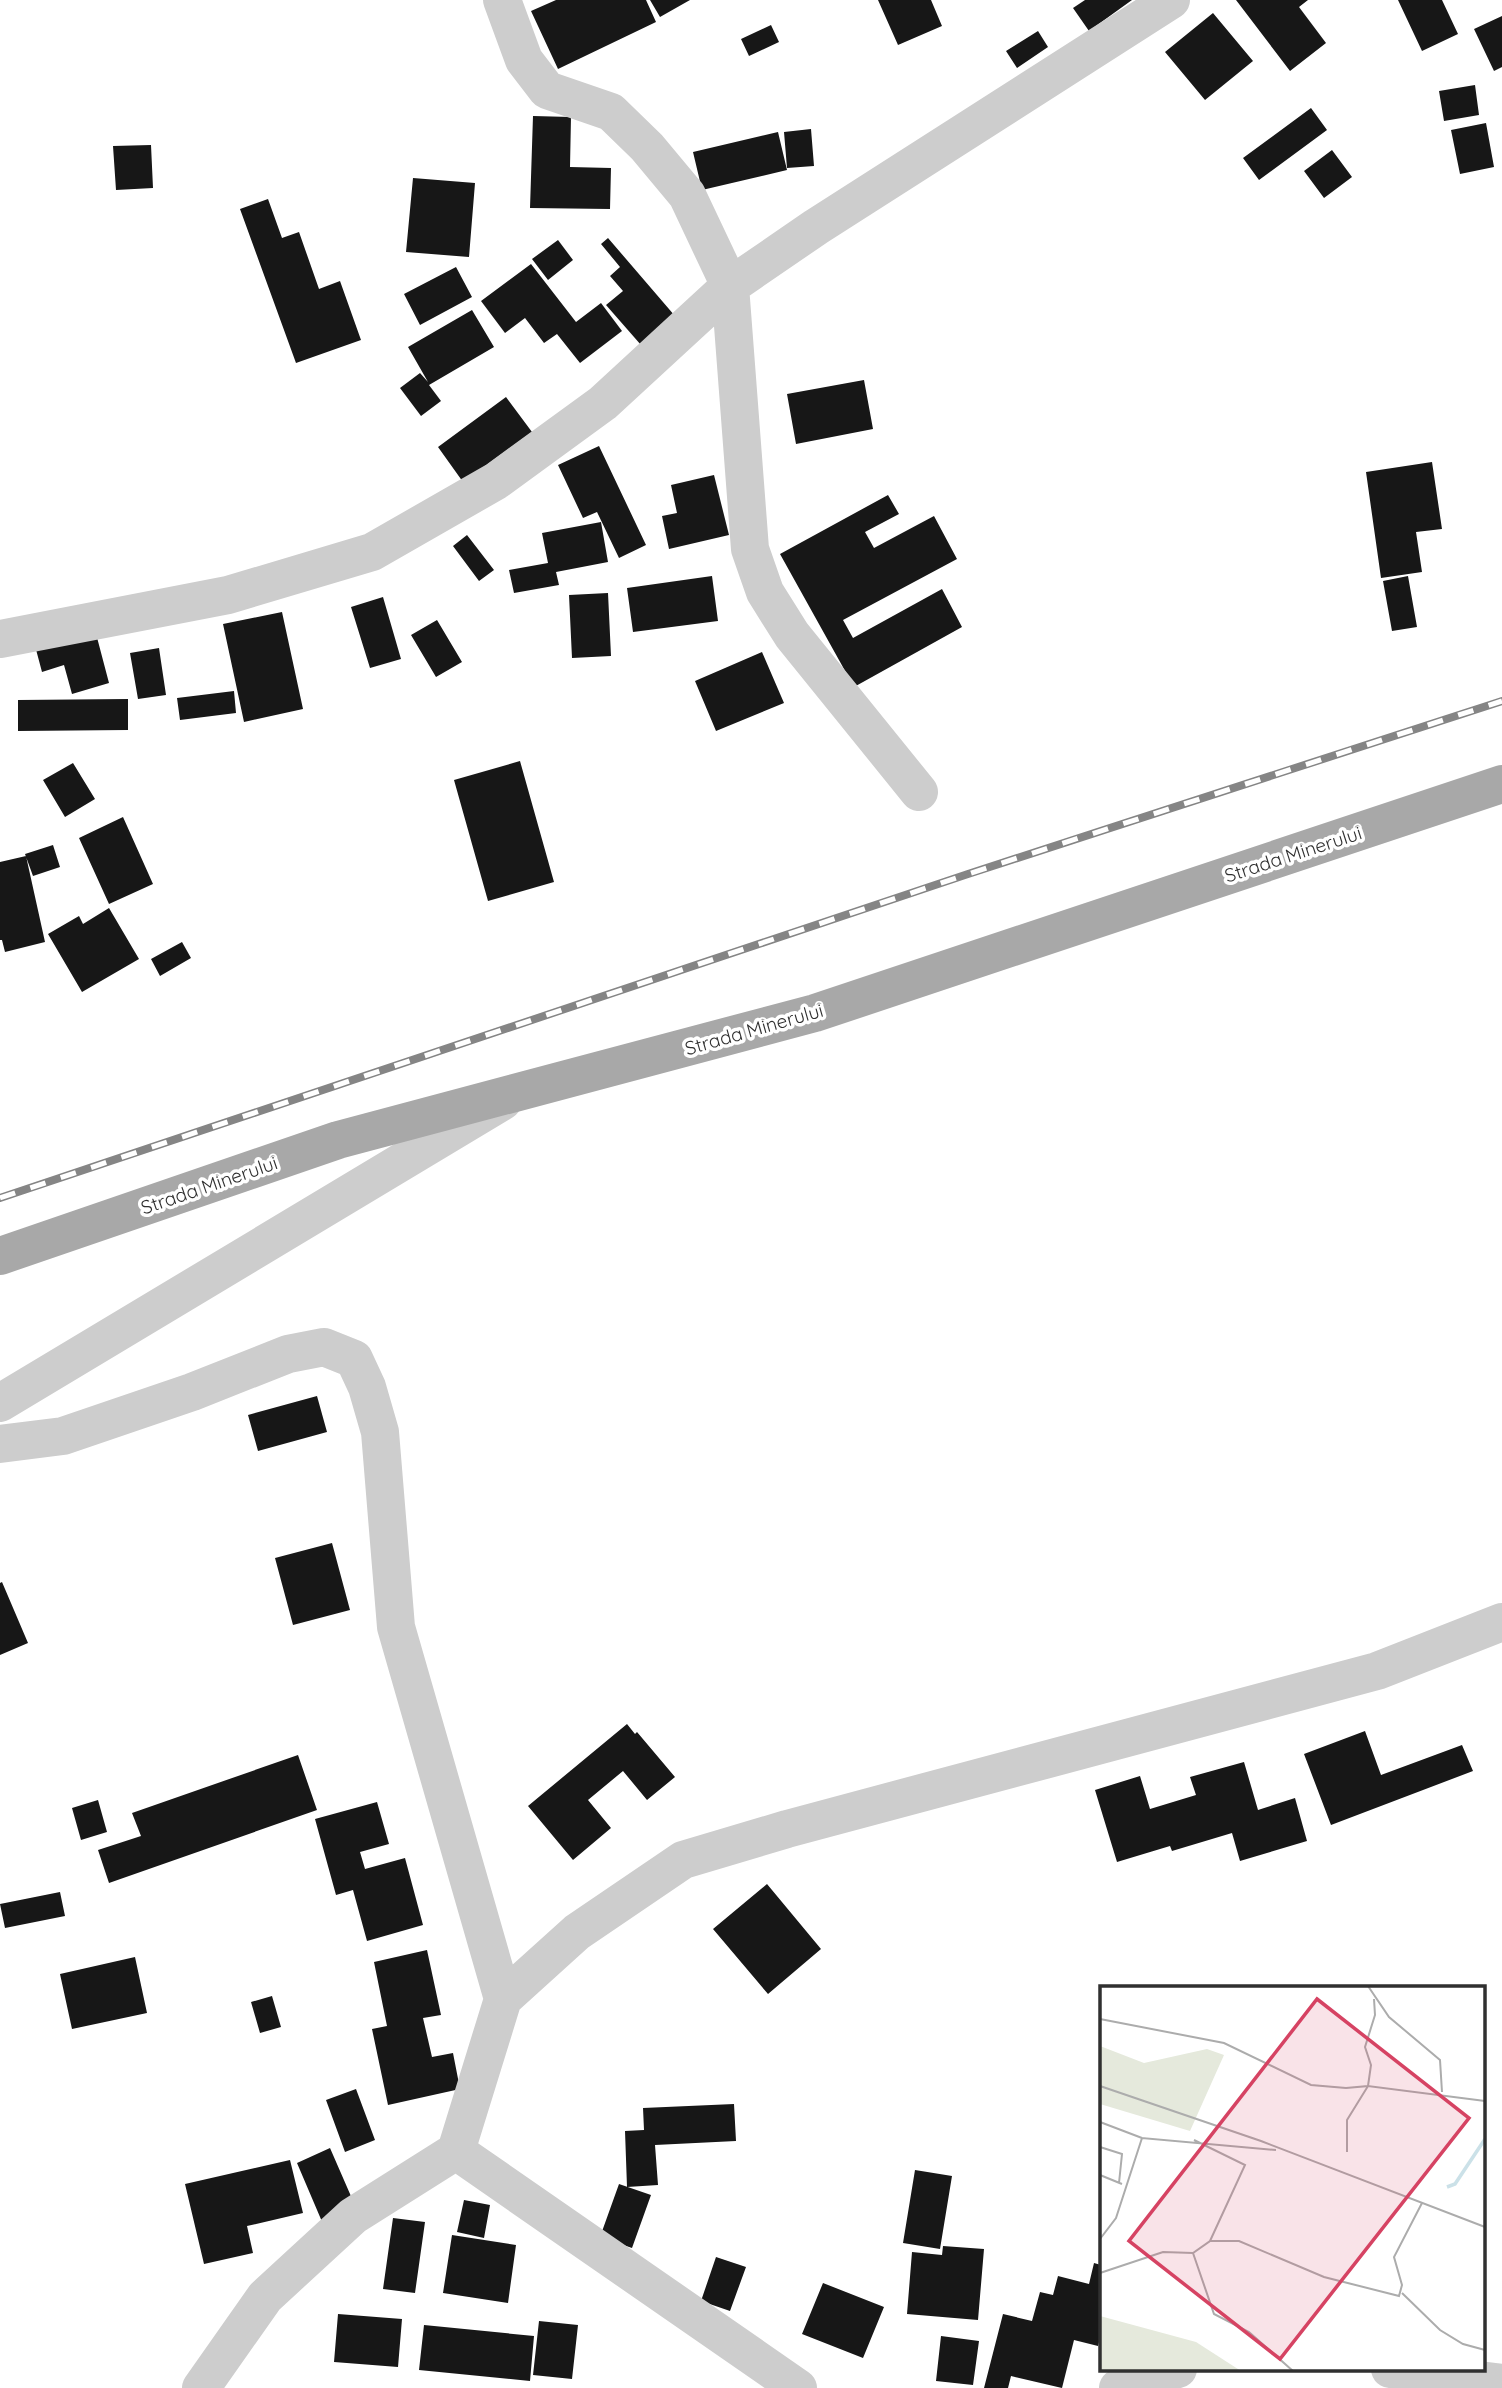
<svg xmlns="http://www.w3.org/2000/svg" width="1502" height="2388" viewBox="0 0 1502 2388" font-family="Quicksand,sans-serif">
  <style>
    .building { fill: #171717 }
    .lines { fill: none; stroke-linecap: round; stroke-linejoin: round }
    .minor { stroke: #cdcdcd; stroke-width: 38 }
    .primary { stroke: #a8a8a8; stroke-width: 38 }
    .rail-casing { stroke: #858585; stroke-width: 8 }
    .rail { stroke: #fff; stroke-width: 5; stroke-dasharray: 16; stroke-linecap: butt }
    .labels { text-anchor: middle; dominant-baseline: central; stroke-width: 7; stroke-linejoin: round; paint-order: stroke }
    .street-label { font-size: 19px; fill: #303030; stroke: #fff }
    .inset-river { fill: none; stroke: #cbe1e8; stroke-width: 3.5 }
    .inset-road { fill: none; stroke: #acacac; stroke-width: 2 }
    .view { fill: #d64363; fill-opacity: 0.15; stroke: #d64363; stroke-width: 3.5 }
    .inset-edge { fill: none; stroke: #303030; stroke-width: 3.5 }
  </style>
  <rect width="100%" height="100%" fill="#fff"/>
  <path class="building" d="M556 0H646L656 22 558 69 531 11Z
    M650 0H690L660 17Z
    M878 0H931L942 26 898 45Z
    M1085 0H1132L1089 31 1073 8Z
    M1236 0H1308L1299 7 1326 43 1290 71Z
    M1398 0H1442L1458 34 1422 51Z
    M1213 13 1253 61 1205 100 1165 52Z
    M1502 16V67L1494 71 1474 29Z
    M771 25 779 42 749 56 741 39Z
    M1038 31 1048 47 1017 68 1006 51Z
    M1475 85 1479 115 1444 121 1439 91Z
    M1311 108 1327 130 1259 180 1243 158Z
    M533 116 571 117 570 167 611 168 610 209 530 208Z
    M1486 123 1494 167 1460 174 1451 130Z
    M811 129 814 166 787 168 784 132Z
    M778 132 787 170 702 190 693 152Z
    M151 145 153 188 116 190 113 146Z
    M1332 150 1352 177 1324 198 1304 171Z
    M413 178 475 183 469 257 406 252Z
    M268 199 282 238 299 232 319 289 340 281 361 340 296 363 240 209Z
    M608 238 675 316 641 345 606 305 623 291 610 276 620 267 601 244Z
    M558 240 573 260 548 280 532 259Z
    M531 264 576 322 601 303 622 331 580 363 557 334 544 343 525 318 505 333 481 301Z
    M456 267 472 297 420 325 404 294Z
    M472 310 494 347 429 385 441 401 421 416 400 388 420 373 428 382 408 347Z
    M864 380 873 429 796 444 787 394Z
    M506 397 532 432 463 482 438 447Z
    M599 446 646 545 619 558 597 512 583 518 558 465Z
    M1432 462 1442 529 1416 532 1422 572 1381 578 1366 472Z
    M714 475 729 535 669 549 662 516 677 513 671 485Z
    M888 495 899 514 865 532 874 548 934 516 957 559 843 620 853 638 942 589 962 627 854 687 780 554Z
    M601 522 608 562 556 572 559 585 514 593 509 570 548 563 542 533Z
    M467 535 494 570 479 581 453 546Z
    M712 576 718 621 633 632 627 588Z
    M1408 576 1417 627 1392 631 1383 581Z
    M608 593 611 656 572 658 569 595Z
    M383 597 401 659 370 668 351 607Z
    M282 612 303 709 244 722 223 624Z
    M437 620 462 662 436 677 411 635Z
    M94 626 109 683 72 694 64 665 42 672 34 642Z
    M159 648 166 695 138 699 130 653Z
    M762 652 784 703 716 731 695 681Z
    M234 691 236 713 180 720 177 698Z
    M128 699V730L18 731V700Z
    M520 761 554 882 488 901 454 780Z
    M73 763 95 799 65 817 43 780Z
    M123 817 153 884 109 904 79 838Z
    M53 845 60 867 33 876 25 854Z
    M26 856 45 942 5 952 2 940H0V862Z
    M109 908 139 959 82 992 48 934 79 916 83 924Z
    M182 942 191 958 160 976 151 959Z
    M317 1396 327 1432 258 1451 248 1415Z
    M332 1543 350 1610 293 1625 275 1558Z
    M2 1582 28 1643 0 1655V1583Z
    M627 1724 635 1734 637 1732 675 1777 647 1800 623 1771 588 1800 611 1828 573 1860 528 1806Z
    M1365 1731 1381 1775 1462 1745 1473 1771 1331 1825 1304 1754Z
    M298 1755 317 1810 109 1883 98 1850 141 1836 132 1813Z
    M1244 1762 1258 1810 1295 1798 1307 1841 1240 1861 1232 1833 1172 1851 1170 1846 1117 1862 1095 1790 1140 1776 1150 1809 1196 1795 1190 1777Z
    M98 1800 107 1832 81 1840 72 1808Z
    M377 1802 389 1844 360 1852 365 1869 405 1858 423 1925 367 1941 353 1890 336 1895 315 1819Z
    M767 1884 821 1949 768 1994 713 1929Z
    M60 1892 65 1916 5 1928 0 1904Z
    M427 1950 441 2015 423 2018 432 2057 453 2053 460 2089 388 2105 372 2029 387 2026 374 1962Z
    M135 1957 147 2013 72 2029 60 1974Z
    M272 1996 281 2027 260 2033 251 2002Z
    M356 2089 375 2140 345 2152 326 2100Z
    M734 2104 736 2141 655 2145 658 2185 627 2187 625 2131 644 2130 643 2108Z
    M330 2148 357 2210 323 2224 297 2163Z
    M290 2160 303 2213 247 2226 253 2253 204 2264 185 2184Z
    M915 2170 952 2176 940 2249 903 2243Z
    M619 2184 651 2195 632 2248 600 2237Z
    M464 2200 490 2205 484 2238 457 2232Z
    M393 2218 425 2222 415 2293 383 2289Z
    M452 2235 516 2245 508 2303 443 2293Z
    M943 2246 984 2249 978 2320 907 2314 912 2252 942 2255Z
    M716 2257 746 2267 730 2311 701 2301Z
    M1094 2263 1101 2265V2334L1098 2346 1074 2340 1062 2388 1011 2376 1008 2388H984L1003 2314 1032 2321 1040 2292 1053 2295 1058 2276 1089 2284Z
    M823 2283 884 2307 863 2358 802 2334Z
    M338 2314 402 2319 398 2367 334 2362Z
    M539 2321 578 2325 572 2379 533 2375Z
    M424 2325 534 2336 530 2381 419 2370Z
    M941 2336 979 2341 973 2385 936 2381Z"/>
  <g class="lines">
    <path class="minor" d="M0 639 228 595 372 552 496 481 603 403 730 286 687 195 647 147 611 112 547 90 524 60 502 0
      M919 792 792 635 765 592 750 549 730 286 816 227 1171 0
      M0 1403 503 1101
      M0 1444 63 1436 192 1392 288 1354 324 1347 354 1359 367 1387 380 1432 396 1627 503 1999 456 2151 353 2216 265 2297 201 2388
      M503 1999 577 1932 683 1860 787 1829 1377 1671 1502 1622
      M456 2151 798 2388
      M1390 2369 1502 2383
      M1118 2388 1178 2369"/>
    <path class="primary" d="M0 1256 338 1140 815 1013 1502 784"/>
    <g class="rail-casing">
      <path id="rail" d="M0 1198 968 874 1502 701"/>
    </g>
    <use href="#rail" class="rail"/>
  </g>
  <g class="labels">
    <g class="street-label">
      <text transform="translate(1293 854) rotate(-18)">Strada Minerului</text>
      <text transform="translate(754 1029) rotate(-16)">Strada Minerului</text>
      <text transform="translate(209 1185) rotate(-19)">Strada Minerului</text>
    </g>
  </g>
  <g transform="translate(1100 1986)">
    <rect width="385" height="385" fill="#fff"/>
    <path d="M0 60 44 77 107 63 124 69 90 145 0 118ZM0 330 96 356 141 385H0Z" fill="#e5e9dc"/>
    <path class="inset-river" d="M347 201 355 198 385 153"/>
    <path class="inset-road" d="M268 0 289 31 340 74 342 106M0 33 124 57 211 99 246 102 268 100 271 79 265 61 275 29 274 13M0 100 161 155 385 241M0 136 42 152M0 161 22 168 19 197M247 166V134L268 100 385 115M0 189 22 198M0 253 16 232 42 152 176 164M110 255H139L224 291 299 310 302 299 294 271 322 217M93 267 114 328 149 346 193 385M0 287 63 266 93 267 110 255 145 179 94 154M302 307 340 344 363 358 385 364"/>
    <path class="view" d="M217 13 369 132 180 373 29 255Z"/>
    <rect width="385" height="385" class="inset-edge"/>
  </g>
</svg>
